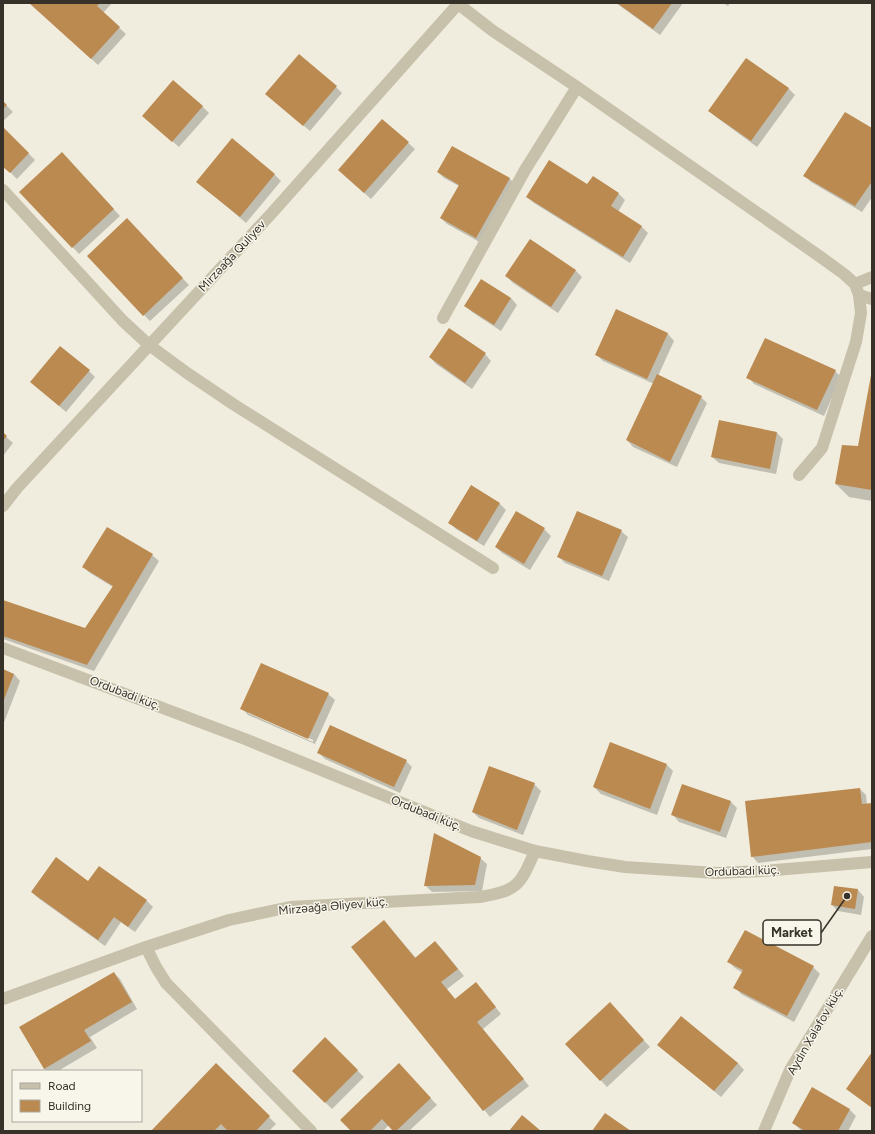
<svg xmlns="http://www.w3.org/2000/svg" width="875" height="1134" viewBox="0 0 875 1134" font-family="Figtree,sans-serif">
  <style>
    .shadow { fill: #0003; fill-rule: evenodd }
    .building { fill: #bb8a51 }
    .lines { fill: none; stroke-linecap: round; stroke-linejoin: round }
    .minor { stroke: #c7c0ab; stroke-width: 12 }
    .labels { text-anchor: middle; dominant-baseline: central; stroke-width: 3; stroke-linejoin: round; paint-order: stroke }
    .street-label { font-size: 12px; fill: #363129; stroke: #f8f6ea }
    .leader { fill: none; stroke: #363129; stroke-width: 1.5 }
    .callout-dot { fill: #363129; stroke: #f8f6ea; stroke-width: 1.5 }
    .callout { fill: #f8f6ea; stroke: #363129; stroke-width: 1.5 }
    .callout-label { font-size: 13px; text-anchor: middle; font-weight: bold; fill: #363129 }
  </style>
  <rect width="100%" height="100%" fill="#f0edde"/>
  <path class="shadow" d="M30 3H112L103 13 126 34 98 65Z
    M616 3H683L660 35Z
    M723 3H730L728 6Z
    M336 87 342 93 310 131 273 100Z
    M788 88 795 95 757 147 716 117 710 111Z
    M3 102 13 112 3 121Z
    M202 106 209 113 179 147 150 122Z
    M382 120 415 149 371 199 345 176Z
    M3 128 35 160 17 179 3 165Z
    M872 129V197L862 212 811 182 805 176Z
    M452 147 510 179 516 185 483 244 447 224 441 218 459 186 444 178 438 172Z
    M68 160 120 216 79 254 21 192Z
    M274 174 281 181 246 223 198 182Z
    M593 177 619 194 625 200 618 212 642 227 648 233 630 263 534 203 527 197 588 186Z
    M133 226 189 285 150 321 144 315Z
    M530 240 576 271 582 277 558 313 513 283 506 276Z
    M511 298 517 305 501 331 472 312 465 306Z
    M617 311 668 334 674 341 658 376 701 397 707 403 677 467 633 447 627 440 654 384 603 361 597 355Z
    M485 354 491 361 472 389 436 364 430 357Z
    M89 371 95 377 66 412 38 388Z
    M835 371 841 377 824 416 754 384 748 377Z
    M872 379V501L849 497 836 484 859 447Z
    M777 433 783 439 776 474 719 463 712 457Z
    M3 434 13 443 3 456Z
    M472 486 500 504 506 510 484 546 456 529 449 522Z
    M107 528 152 555 159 561 94 671 3 639V601L85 629 113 587 90 573 83 567Z
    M544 529 551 536 530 570 502 553 496 547Z
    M621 531 628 537 609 581 565 563 558 556Z
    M3 670 14 674 20 681 3 725Z
    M328 694 335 700 315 744 248 715 242 708ZM248 711 313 740V742L248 713Z
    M319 753 406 761 412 767 400 793 325 759Z
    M667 765 673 771 657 815 601 794 594 787Z
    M534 784 541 791 523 835 479 818 473 812Z
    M860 789 866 795 867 805 872 804V849L758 863 752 856Z
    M730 801 737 808 726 838 679 822 673 815Z
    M480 858 487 864 482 891 432 892 425 885Z
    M99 867 147 901 153 907 135 932 121 922 105 946 38 898 32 892 89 882Z
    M858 890 864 897 861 915 838 911 832 905Z
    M384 921 416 958 435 942 442 949 464 976 447 989 456 1000 482 990 501 1014 483 1029 529 1086 490 1117 352 947Z
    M729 962 813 967 820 974 794 1022 741 994 735 987 743 973 735 968Z
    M114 973 120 979 137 1009 90 1037 97 1048 58 1071H47L44 1069Z
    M616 1010 650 1047 607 1087 567 1044Z
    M325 1038 364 1077 332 1109 293 1071Z
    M659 1045 738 1063 744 1070 721 1097Z
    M216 1065 276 1124 269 1131H229L228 1130 226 1131H152Z
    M399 1065 437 1105 409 1131H394L389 1125 383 1131H352Z
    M812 1088 850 1110 856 1116 848 1131H802L793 1123Z"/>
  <path class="building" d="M29 3H100L97 6 120 27 91 59Z
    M617 3H672L653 29Z
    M299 54 337 86 303 126 265 94Z
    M746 58 789 88 751 141 708 111Z
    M173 80 203 106 172 142 142 116Z
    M3 101 7 105 3 109Z
    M845 112 872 128V184L871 183 855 206 803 176Z
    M382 119 409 142 364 193 338 170Z
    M3 127 29 153 10 173 3 167Z
    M232 138 275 174 240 217 196 182Z
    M452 146 510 178 476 238 440 218 459 185 437 172Z
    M62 152 114 209 72 248 19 192Z
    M549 160 587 184 593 176 619 193 611 206 642 226 623 257 526 197Z
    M127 218 183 278 143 316 87 256Z
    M530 239 576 270 551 307 505 276Z
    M481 279 511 298 494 325 464 306Z
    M616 309 668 333 647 379 595 355Z
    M449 328 486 353 465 383 429 357Z
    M765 338 836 370 817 410 746 378Z
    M60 346 90 370 59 406 30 382Z
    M657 374 702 396 670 462 626 440Z
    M871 375H872V490L835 484 842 445 858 446Z
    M719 420 777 432 770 469 711 457Z
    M3 432 7 436 3 441Z
    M471 485 500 503 477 541 448 523Z
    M516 511 545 528 524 564 495 547Z
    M577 511 622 530 602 576 557 557Z
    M107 527 153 554 87 665 3 636V600L85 628 113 586 82 567Z
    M261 663 329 693 308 739 240 709Z
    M3 669 14 674 3 702Z
    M330 725 407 760 394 787 317 753Z
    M610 742 667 764 650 809 593 787Z
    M489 766 535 783 517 830 472 812Z
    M682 784 731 801 720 832 671 815Z
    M860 788 862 804 872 803V842L751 857 745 801Z
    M434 833 481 857 475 885 424 886Z
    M56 857 88 881 99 866 147 900 128 927 114 917 98 940 31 892Z
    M834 886 858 889 855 909 831 905Z
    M384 920 415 958 435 941 458 969 441 982 455 999 476 982 496 1007 477 1022 524 1079 483 1111 351 947Z
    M745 930 814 966 787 1016 733 988 743 970 727 962Z
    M114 972 132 1002 84 1030 91 1041 44 1069 19 1027Z
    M610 1002 644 1040 600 1081 565 1044Z
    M681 1016 738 1063 714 1091 657 1045Z
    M325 1037 358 1070 325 1103 292 1071Z
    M872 1052V1108L846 1089Z
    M216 1063 270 1116 256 1131H228L221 1124 214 1131H151Z
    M399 1063 431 1098 396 1131H393L382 1119 370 1131H351L340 1120Z
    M812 1087 850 1109 838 1131H805L792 1123Z
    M605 1113 631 1131H592Z
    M522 1115 541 1131H509Z"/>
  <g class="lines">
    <path class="minor" d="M457 3 493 31 577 87 822 258 844 274 855 284 859 295 861 313 856 342 822 448 799 475
      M3 190 123 321 149 345 187 373 233 404 493 568
      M855 284 872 277
      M859 295 872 299
      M443 318 525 170 577 87
      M3 506 17 488 271 214 458 4
      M3 648 245 739 471 831 535 851 587 861 625 867 716 873 763 871 872 862
      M146 947 156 967 166 983 311 1131
      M3 999 146 947 229 920 290 907 480 897C518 891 520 885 535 851
      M764 1131 790 1070 872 936"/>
  </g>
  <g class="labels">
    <g class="street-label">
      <text transform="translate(232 256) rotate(-47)">Mirzəağa Quliyev</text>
      <text transform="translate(125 693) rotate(21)">Ordubadi küç.</text>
      <text transform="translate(426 813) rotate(22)">Ordubadi küç.</text>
      <text transform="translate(742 871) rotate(-2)">Ordubadi küç.</text>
      <text transform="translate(333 906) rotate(-5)">Mirzəağa Əliyev küç.</text>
      <text transform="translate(815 1031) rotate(-60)">Aydın Xələfov küç.</text>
    </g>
  </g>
  <path class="leader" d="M847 896L821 933"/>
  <circle class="callout-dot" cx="847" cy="896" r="4"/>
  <rect class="callout" x="763" y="920" width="58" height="25" rx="4"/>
  <g class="callout-label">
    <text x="792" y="937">Market</text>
  </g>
  <rect width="875" height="1134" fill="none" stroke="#363129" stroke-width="8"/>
  <rect x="12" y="1070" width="130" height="52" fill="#f8f6ea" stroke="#aaa79d"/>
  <rect x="20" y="1083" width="20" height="6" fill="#c7c0ab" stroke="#aaa79d"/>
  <text x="48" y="1090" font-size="12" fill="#363129">Road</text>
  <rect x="20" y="1100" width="20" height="12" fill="#bb8a51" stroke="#aaa79d"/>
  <text x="48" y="1110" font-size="12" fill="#363129">Building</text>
</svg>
